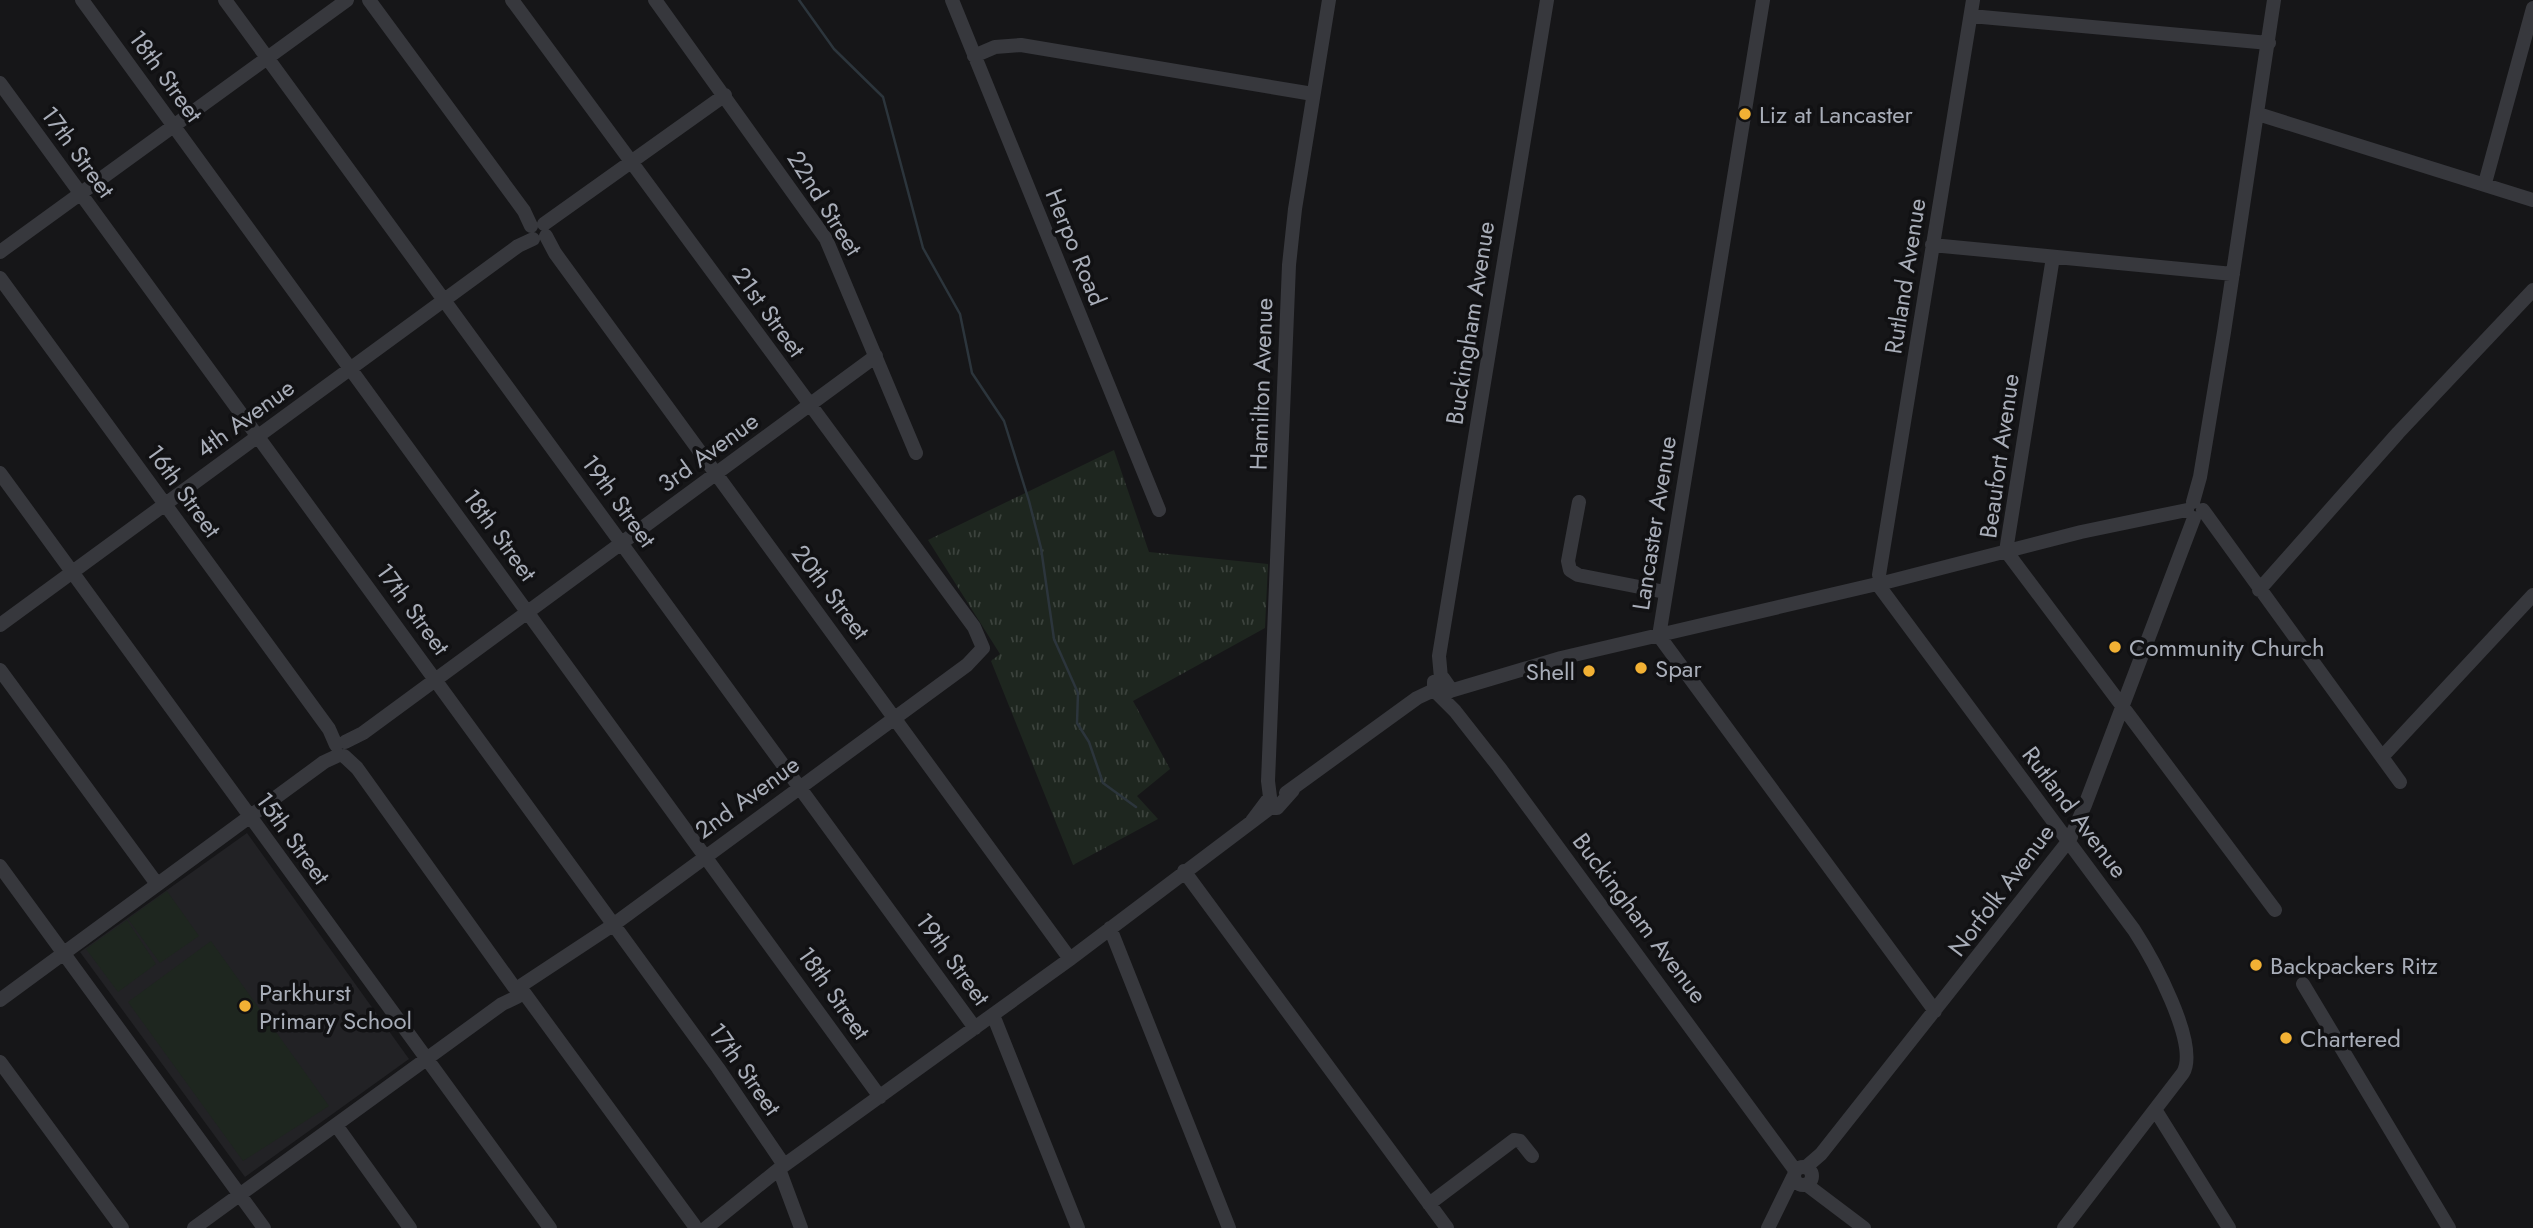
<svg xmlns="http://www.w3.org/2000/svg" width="2533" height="1228" viewBox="0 0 2533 1228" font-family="Jost,sans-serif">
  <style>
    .built { fill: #222225 }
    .grass { fill: url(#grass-tufts) }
    .garden { fill: #1e261f }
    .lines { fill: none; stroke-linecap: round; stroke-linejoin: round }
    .stream { stroke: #2c353c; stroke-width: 2.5 }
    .minor { stroke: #37383d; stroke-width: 14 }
    .poi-dot { fill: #f2b134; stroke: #111113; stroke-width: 2.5 }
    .labels { text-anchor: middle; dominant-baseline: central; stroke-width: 7; stroke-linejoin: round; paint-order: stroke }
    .street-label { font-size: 24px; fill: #a8adb8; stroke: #111113 }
    .poi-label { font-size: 24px; fill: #a8adb8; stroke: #111113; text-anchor: start }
  </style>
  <defs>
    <pattern id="grass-tufts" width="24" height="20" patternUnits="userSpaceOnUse" patternTransform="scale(1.75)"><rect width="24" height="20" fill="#1e261f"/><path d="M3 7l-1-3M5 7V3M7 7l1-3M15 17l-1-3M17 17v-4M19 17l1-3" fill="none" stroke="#3c433d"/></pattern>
  </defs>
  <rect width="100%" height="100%" fill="#161618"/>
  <path class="built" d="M247 833 409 1059 245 1177 80 952Z"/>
  <path class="grass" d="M1114 450 1149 552 1268 564 1265 628 1133 701 1170 769 1137 796 1158 819 1073 865 991 661 1000 654 928 540Z"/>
  <path class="garden" d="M167 891 199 936 160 963 128 919Z
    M127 920 156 964 118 992 86 949Z
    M211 941 329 1106 243 1161 128 1002Z"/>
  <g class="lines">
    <path class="stream" d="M799 0 834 49 883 97 923 248 960 314 972 373 1004 421 1029 501 1041 548 1054 639 1078 693 1077 723 1089 742 1103 783 1136 807"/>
    <path class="minor" d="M82 0 880 1097
      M225 0 975 1028
      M369 0 524 211 531 226
      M512 0 974 627 983 648 967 665 613 925 522 985
      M655 0 826 239 916 453
      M952 0 1159 510
      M1763 0 1659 636 1935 1011
      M1971 16 2269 43
      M974 56 995 47 1021 45 1313 94
      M0 83 718 1068 784 1165
      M2258 114 2533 200
      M2485 183 2533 8
      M544 224 725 95
      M546 236 555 253 1070 959
      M1932 245 2233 274
      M0 252 347 0
      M2053 257 2006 551 2275 910
      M0 278 329 729 336 745
      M0 473 550 1228
      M1579 502 1568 561 1570 570 1578 575 1665 592
      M2193 502 2200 477 2224 332 2274 0
      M2203 510 2400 782
      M1879 575 1973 0
      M1887 582 2081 532 2187 510
      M1879 586 2134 930C2151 956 2200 1044 2183 1073L2064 1228
      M2259 590 2398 433 2533 290
      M0 625 518 246 533 239
      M0 670 157 884
      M1441 678 1439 656 1547 0
      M1450 691 1561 658 1877 584
      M1439 695 1448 693 1450 688 1443 678 1434 682V690L1455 711 1499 767 1795 1170
      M345 742 363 733 876 356
      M344 756 357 768 514 987
      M2382 757 2533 595
      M1286 793 1417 698 1434 690
      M1252 821 1270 797 1268 781 1289 265 1295 209 1329 0
      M0 866 264 1228
      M1184 871 1447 1228
      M1110 928 1229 1228
      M2303 984 2449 1228
      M525 994 694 1225
      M0 1000 324 762 339 755
      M993 1015 1078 1228
      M0 1062 122 1228
      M2156 1111 2229 1228
      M336 1125 410 1228
      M1794 1176a9 9 0 1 1 18 0a9 9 0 1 1-18 0Z
      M1806 1167 1821 1154 2070 839 2085 805 2194 518
      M779 1169 801 1228
      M1807 1185 1864 1228
      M1429 1204 1514 1140 1520 1141 1532 1156
      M194 1228 502 1004 517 997
      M706 1228 779 1169 1070 959 1270 808H1277L1293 790
      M1768 1228 1793 1177"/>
  </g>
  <g class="poi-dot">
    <circle cx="1745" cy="114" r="7"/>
    <circle cx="2115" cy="647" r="7"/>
    <circle cx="1641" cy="668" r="7"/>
    <circle cx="1589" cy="671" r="7"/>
    <circle cx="2256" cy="965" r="7"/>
    <circle cx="245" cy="1006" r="7"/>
    <circle cx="2286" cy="1038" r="7"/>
  </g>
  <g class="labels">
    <g class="street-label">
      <text transform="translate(166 76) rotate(54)">18th Street</text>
      <text transform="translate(78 152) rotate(54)">17th Street</text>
      <text transform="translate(825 203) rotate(58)">22nd Street</text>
      <text transform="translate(1076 247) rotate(68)">Herpo Road</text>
      <text transform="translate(1905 276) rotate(-81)">Rutland Avenue</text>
      <text transform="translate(769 312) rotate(54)">21st Street</text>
      <text transform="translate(1470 323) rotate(-81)">Buckingham Avenue</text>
      <text transform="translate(1261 384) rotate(-88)">Hamilton Avenue</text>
      <text transform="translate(245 418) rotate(-36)">4th Avenue</text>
      <text transform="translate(708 452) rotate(-36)">3rd Avenue</text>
      <text transform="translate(1999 456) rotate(-82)">Beaufort Avenue</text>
      <text transform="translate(184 491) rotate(54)">16th Street</text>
      <text transform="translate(619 501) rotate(54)">19th Street</text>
      <text transform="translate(1654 523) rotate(-81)">Lancaster Avenue</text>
      <text transform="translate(500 535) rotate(54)">18th Street</text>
      <text transform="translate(831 592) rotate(53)">20th Street</text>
      <text transform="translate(413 609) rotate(54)">17th Street</text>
      <text transform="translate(747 797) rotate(-36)">2nd Avenue</text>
      <text transform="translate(2075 812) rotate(53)">Rutland Avenue</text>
      <text transform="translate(293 838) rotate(54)">15th Street</text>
      <text transform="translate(2001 890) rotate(-53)">Norfolk Avenue</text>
      <text transform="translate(1640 918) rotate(53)">Buckingham Avenue</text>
      <text transform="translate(953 959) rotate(54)">19th Street</text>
      <text transform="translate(834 993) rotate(55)">18th Street</text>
      <text transform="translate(745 1069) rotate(55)">17th Street</text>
    </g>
    <g class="poi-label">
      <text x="1759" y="114">Liz at Lancaster</text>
      <text x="2129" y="647">Community Church</text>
      <text x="1655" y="668">Spar</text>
      <text x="1575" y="671" text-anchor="end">Shell</text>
      <text x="2270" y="965">Backpackers Ritz</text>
      <text x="259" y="992">Parkhurst<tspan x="259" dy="28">Primary School</tspan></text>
      <text x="2300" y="1038">Chartered</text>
    </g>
  </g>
</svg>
